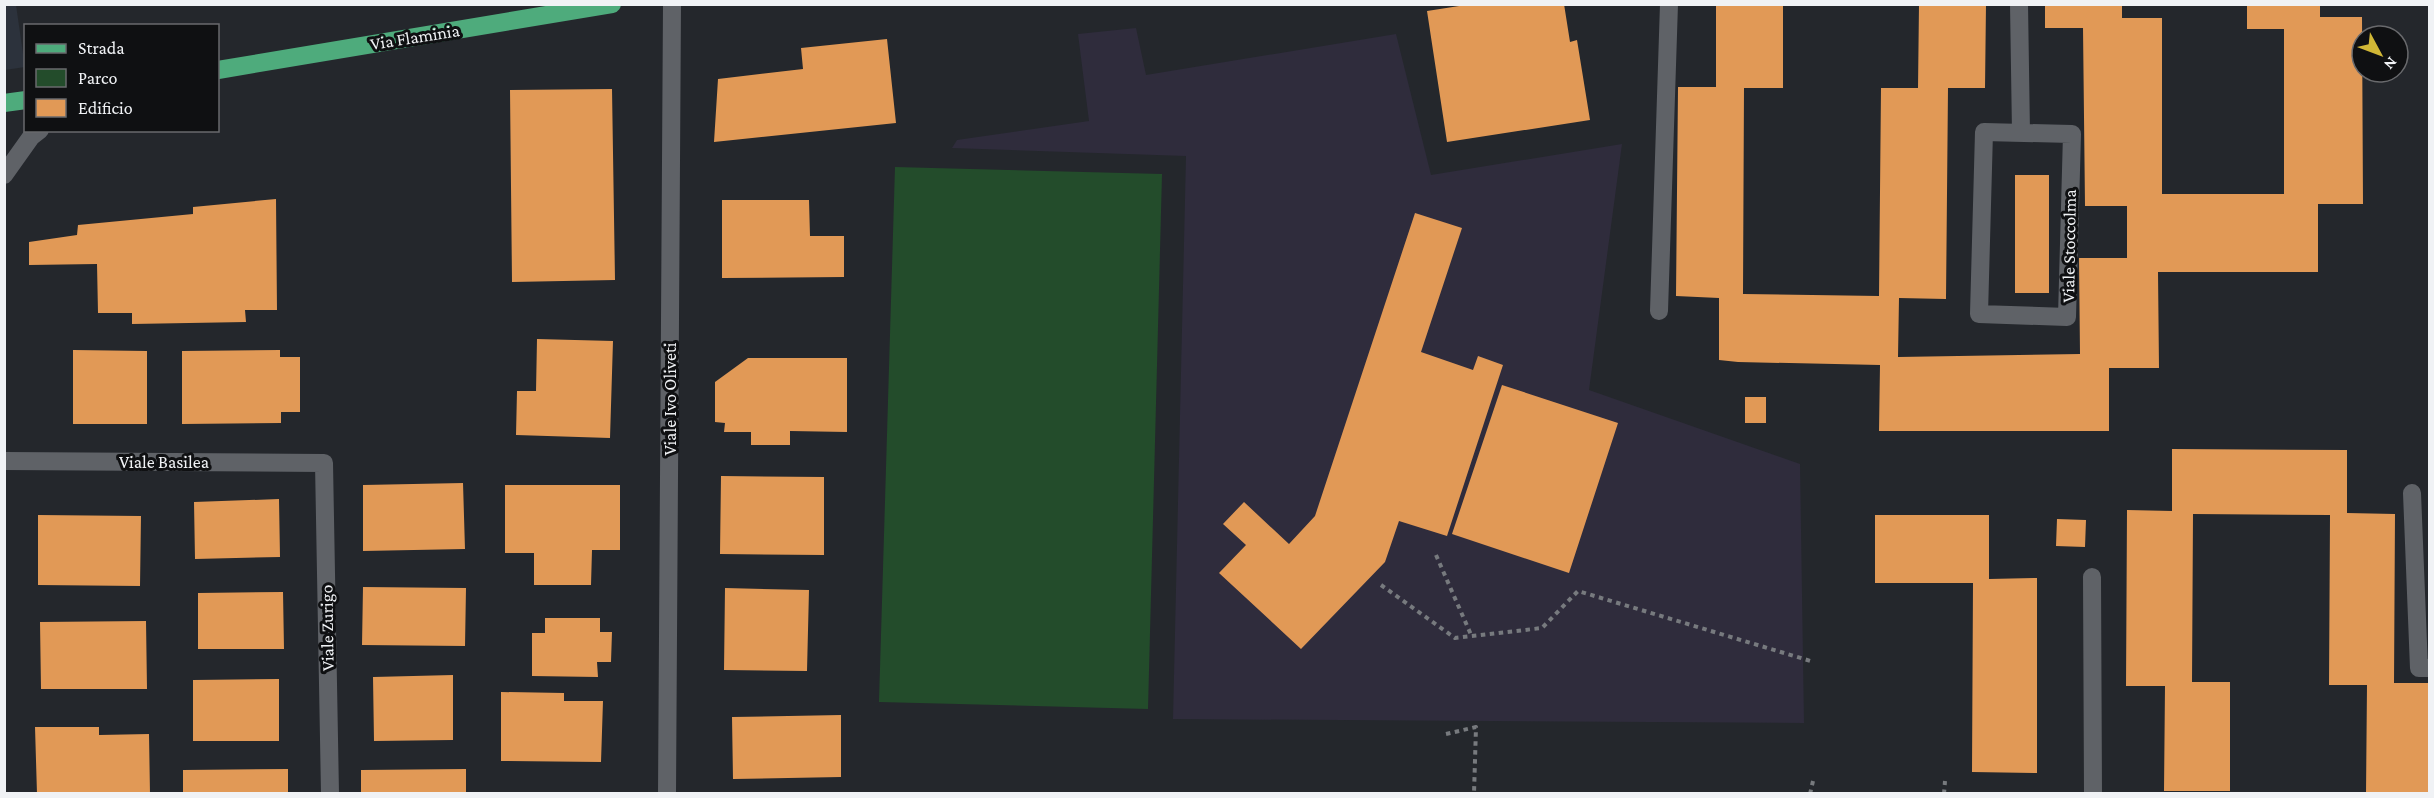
<svg xmlns="http://www.w3.org/2000/svg" width="2434" height="798" viewBox="0 0 2434 798" font-family="'Crimson Pro',serif">
  <style>
    .built { fill: #2c323c }
    .education { fill: #2f2c3c }
    .green { fill: #234c2b }
    .building { fill: #e19956 }
    .lines { fill: none; stroke-linecap: round; stroke-linejoin: round }
    .path { stroke: #777a7e; stroke-width: 4; stroke-dasharray: 4.5 4.5; stroke-linecap: butt }
    .minor { stroke: #5f6267; stroke-width: 18 }
    .major { stroke: #4eab7c; stroke-width: 18 }
    .labels { text-anchor: middle; dominant-baseline: central; stroke-width: 6; stroke-linejoin: round; paint-order: stroke }
    .street-label { font-size: 18px; fill: #f0f2f5; stroke: #0f1012 }
  </style>
  <rect width="100%" height="100%" fill="#24272c"/>
  <path class="built" d="M4 5H16L25 67 5 70Z"/>
  <path class="education" d="M1136 28 1146 75 1396 34 1431 175 1622 144 1589 390 1800 464 1804 723 1173 719 1186 156 952 148 957 140 1089 121 1078 34Z"/>
  <path class="green" d="M895 167 1162 174 1148 709 879 702Z"/>
  <path class="building" d="M1472 4H1564L1570 42 1577 40 1590 120 1447 142 1427 11Z
    M1716 4H1783V88H1744L1743 294 1879 296 1881 88H1918L1919 4H1986L1985 88H1948L1946 299 1899 298 1898 357 2080 354 2079 258H2127V206H2085L2083 28H2045V4H2122V18H2162V194H2284V29H2247V4H2320V17H2362L2363 204H2318V272H2158L2159 368H2109V431H1879L1880 365 1738 362 1719 360V298L1676 296 1678 87H1716Z
    M887 39 896 123 714 142 718 79 803 69 801 48Z
    M612 89 615 280 512 282 510 90Z
    M2015 175H2049V293H2015Z
    M276 199 277 310H245L246 322 132 324V313H98L97 264 29 265V242L77 235 78 225 193 214V207Z
    M722 200H809L810 236H844V277L722 278Z
    M1415 213 1462 228 1421 352 1473 370 1478 356 1503 365 1447 536 1399 521 1385 562 1301 649 1219 573 1246 545 1223 524 1244 502 1289 544 1315 516Z
    M537 339 613 341 610 438 516 435 517 391H536Z
    M73 350 147 351V424H73Z
    M280 350V357H300V412H281V423L182 424V351Z
    M748 358H847V432L790 431V445H751V432H724L725 423 715 422V382Z
    M1502 385 1618 423 1569 573 1452 534Z
    M1745 397H1766V423H1745Z
    M2172 449 2347 450V513L2395 514 2394 683H2430V794H2366L2367 685H2329L2330 515 2193 514 2192 682H2230V791H2164L2165 686H2126L2127 510 2172 511Z
    M721 476 824 477V555L720 554Z
    M463 483 465 549 363 551V485Z
    M505 485H620V550H592L591 585H534V553H505Z
    M279 499 280 557 195 559 194 502Z
    M38 515 141 516 140 586 38 585Z
    M1875 515H1989V579L2037 578V773L1972 772 1973 583H1875Z
    M2057 519 2086 520 2085 547 2056 546Z
    M363 587 466 588 465 646 362 645Z
    M725 588 809 590 807 671 724 670Z
    M283 592 284 649H198V593Z
    M545 618H600V632H612L611 662H597L598 677 532 676V633H545Z
    M146 621 147 689H41L40 622Z
    M453 675V740L374 741 373 677Z
    M279 679V741H193V680Z
    M501 692 564 693V701H603L601 762 501 761Z
    M841 715V777L733 779 732 717Z
    M35 727H99V735L149 734 150 794H37Z
    M288 769V794H183V770Z
    M466 769V794H361V770Z"/>
  <g class="lines">
    <path class="path" d="M1436 555 1472 637
      M1381 585 1455 638 1542 628 1578 591 1814 662
      M1446 734 1476 727 1474 794
      M1810 794 1813 781
      M1944 794 1945 781"/>
    <path class="minor" d="M2019 4 2021 133
      M1984 132 2072 134 2067 317 1979 314Z
      M4 175 31 137 40 130
      M1659 311 1669 4
      M4 461 324 463 330 794
      M2412 493 2419 668H2430
      M2092 577 2093 794
      M667 794 672 4"/>
    <path class="major" d="M218 70 612 4
      M4 103 26 100"/>
  </g>
  <g class="labels">
    <g class="street-label">
      <text transform="translate(415 37) rotate(-9)">Via Flaminia</text>
      <text transform="translate(2069 246) rotate(-89)">Viale Stoccolma</text>
      <text transform="translate(670 399) rotate(-90)">Viale Ivo Oliveti</text>
      <text x="164" y="462">Viale Basilea</text>
      <text transform="translate(327 628) rotate(-91)">Viale Zurigo</text>
    </g>
  </g>
  <rect width="2434" height="798" fill="none" stroke="#f0f2f5" stroke-width="12"/>
  <rect x="24" y="24" width="195" height="108" fill="#0f1012" stroke="#696a6d" stroke-width="1.5"/>
  <rect x="36" y="44" width="30" height="9" fill="#4eab7c" stroke="#696a6d" stroke-width="1.5"/>
  <text x="78" y="54" font-size="18" fill="#f0f2f5">Strada</text>
  <rect x="36" y="69" width="30" height="18" fill="#234c2b" stroke="#696a6d" stroke-width="1.5"/>
  <text x="78" y="84" font-size="18" fill="#f0f2f5">Parco</text>
  <rect x="36" y="99" width="30" height="18" fill="#e19956" stroke="#696a6d" stroke-width="1.5"/>
  <text x="78" y="114" font-size="18" fill="#f0f2f5">Edificio</text>
  <g transform="translate(2380 54) rotate(131)"><circle r="28" fill="#0f1012" stroke="#696a6d" stroke-width="1.5"/>
  <path d="M0-4.5L10 22L0 15L-10 22Z" fill="#d1b736"/>
  <text y="-9" font-size="16" font-weight="bold" text-anchor="middle" fill="#f0f2f5">N</text>
  </g>
</svg>
